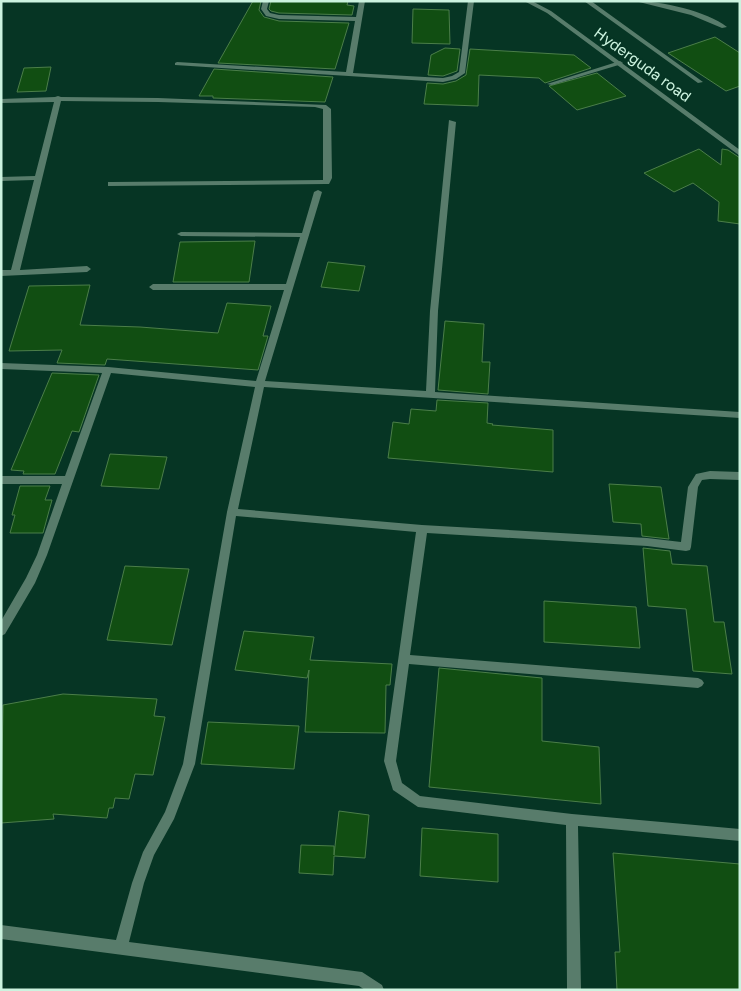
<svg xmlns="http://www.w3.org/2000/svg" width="741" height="991" viewBox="0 0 741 991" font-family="'Golos Text',sans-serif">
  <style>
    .building { fill: #114e12; stroke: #4b7e49 }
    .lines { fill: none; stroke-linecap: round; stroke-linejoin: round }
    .service { fill: #587c6b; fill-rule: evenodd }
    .minor { fill: #587c6b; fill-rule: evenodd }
    .tertiary { fill: #587c6b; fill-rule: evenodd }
    .labels { text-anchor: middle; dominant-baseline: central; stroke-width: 4; stroke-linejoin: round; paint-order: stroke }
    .far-street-label { font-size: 15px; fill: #ccf3df; stroke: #063524 }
  </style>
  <rect width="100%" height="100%" fill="#063524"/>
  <path class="building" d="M253 1H261L259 10 264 17 279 21 349 23 335 69 218 63Z
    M271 1H348L347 5 354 6 352 15 279 13 271 11 269 9Z
    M413 9 449 10 450 44 412 43Z
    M715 37 740 53V86L726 91 668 53Z
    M445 48 460 49 457 71 443 76 428 75 431 55Z
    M470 49 574 55 591 68 545 83 539 78 479 75 478 106 424 104 427 83 443 84 456 81 466 75Z
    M51 67 46 91 17 92 24 68Z
    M214 69 333 77 325 102 213 98V96H199Z
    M597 73 626 96 577 110 549 86Z
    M699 149 721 165 722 149 728 150 740 158V224L718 221 719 202 693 183 674 192 644 173Z
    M255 241 249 282H173L180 242Z
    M328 262 365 266 359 291 321 287Z
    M90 285 80 325 140 327 218 333 227 303 271 306 263 336H268L258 370 107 359 105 365 57 363 62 350 9 351 29 286Z
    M445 321 484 324 482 362H490L488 394 438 390Z
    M52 373 99 375 79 432 72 431 55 474H23L24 471 11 470Z
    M437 400 488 403 487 423 493 424 492 425 553 430V472L388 458 393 422 409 424 411 409 436 411Z
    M110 454 167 457 159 489 101 486Z
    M609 484 661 487 669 539 642 536 641 524 613 522Z
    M20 486H50L45 500H52L43 533H10L15 515H12Z
    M643 548 670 551 672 564 707 566 714 622H724L732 674 693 671 686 609 648 606Z
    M125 566 189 569 172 645 107 640Z
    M544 601 636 607 640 648 544 642Z
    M244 631 314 637 310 660 392 664 390 685H386L385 733 305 732 309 670 307 678 235 670Z
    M439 668 542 678V741L599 747 601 804 429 787Z
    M63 694 157 699 154 716 165 717 153 775 135 774 129 799 115 798 113 808H109L107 818 53 814 54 819 1 823 3 705Z
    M208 722 299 726 294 769 201 764Z
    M339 811 369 815 365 858 334 856 333 875 299 873 301 845 334 846V855Z
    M422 828 498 834V882L420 876Z
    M613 853 740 864V990H617L615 952H620Z"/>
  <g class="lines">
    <path class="service" d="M584 1H591L703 82 698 83Z
      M635 1C661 1 707 11 727 27L722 28 691 15Z"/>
    <path class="minor" d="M263 1H269L267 9 270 13 279 15 356 17 359 1H365L353 73 443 78 452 76 459 72 468 1H474L465 73 456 79 443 82 175 65V63L177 62 346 72 355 21 279 19 266 16 261 9Z
      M620 61 623 63 622 64 552 85 547 84Z
      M58 96 61 97 158 98 326 105 331 109 332 178 329 184H326L108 186V182H111L323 180V109L315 107 158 102 61 101 20 270 87 266 91 269 87 272 1 276V270H11L34 180 1 181V177L35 176 54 102 1 103V99L55 97Z
      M449 120 456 122 438 311 435 392 740 412V418L264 387 238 509 422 525 647 538 681 542 688 487 696 474 710 471 740 472V480L710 479 702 480 698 487 691 547 690 550 686 551 647 546 427 533 410 655 698 678 702 680 704 683 702 686 698 688 409 664 396 761 402 783 420 796 572 814 740 829V841L578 826 581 990H567L566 825 418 807 393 790 384 761 416 532 236 516 195 764 174 819 154 855 144 883 129 942 362 972 382 985 384 990H365L359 986 1 939V925L116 940 132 883 143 852 165 812 183 764 227 512 255 387 111 373 47 555 35 583 5 634 1 636V621L26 578 37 555 62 484H1V476H65L102 373 1 369V363L108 367 256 381 284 290H153L149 287 153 284H286L300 237 181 236 177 234 181 232 302 233 314 192 318 190 322 192 265 381 426 391 430 311Z"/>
    <path class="tertiary" d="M524 1H532L551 11 740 150V156L547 13Z"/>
  </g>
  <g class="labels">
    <g class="far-street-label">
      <text transform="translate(643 64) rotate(36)">Hyderguda road</text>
    </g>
  </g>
  <rect width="741" height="991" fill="none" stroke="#ccf3df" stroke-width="5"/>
</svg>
